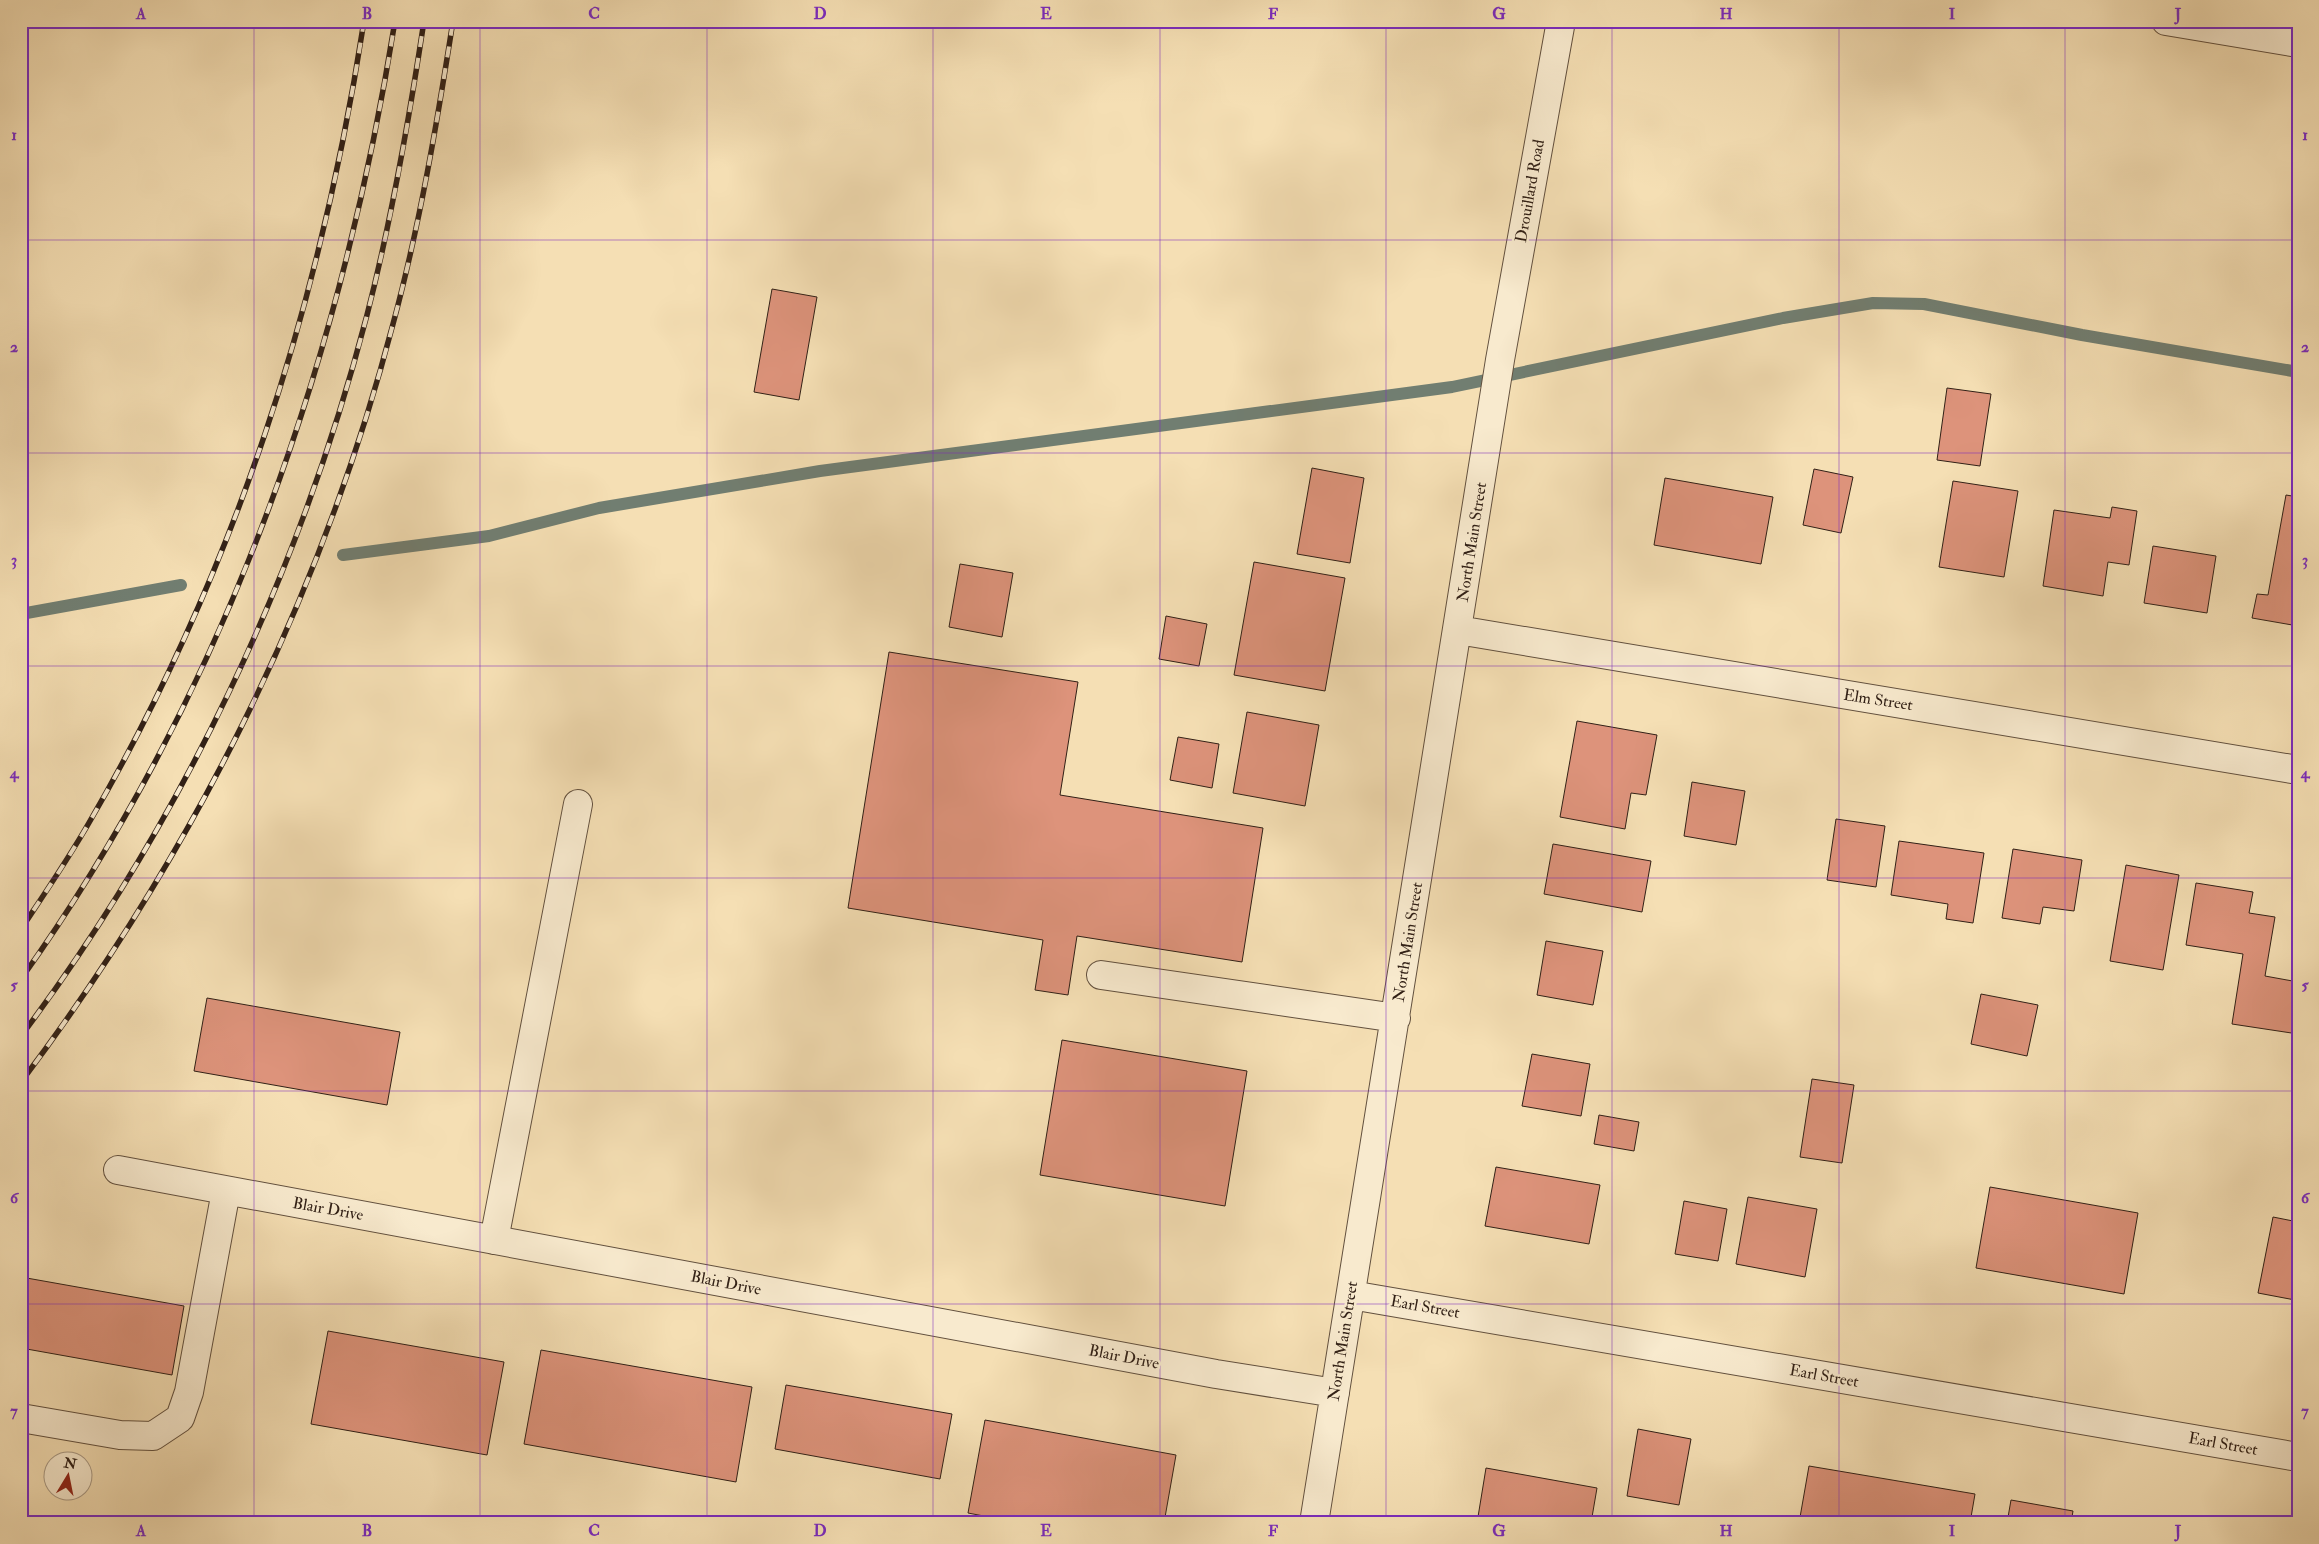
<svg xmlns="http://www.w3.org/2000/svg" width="2319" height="1544" viewBox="0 0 2319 1544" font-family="'IM FELL Double Pica',serif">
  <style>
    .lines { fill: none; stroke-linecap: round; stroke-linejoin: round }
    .stream { stroke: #717e71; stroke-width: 12 }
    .building { fill: #dd937b; stroke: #312016 }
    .minor-casing { stroke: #62503e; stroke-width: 30 }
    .minor { stroke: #f8eace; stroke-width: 28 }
    .rail-casing { stroke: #312016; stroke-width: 5.5 }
    .rail { stroke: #f8eace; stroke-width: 4; stroke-dasharray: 11; stroke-linecap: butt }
    .grid { fill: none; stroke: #7b2cbf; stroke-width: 1; stroke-opacity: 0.55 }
    .labels { text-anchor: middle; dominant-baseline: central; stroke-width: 5; stroke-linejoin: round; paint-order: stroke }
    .street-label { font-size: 16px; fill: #312016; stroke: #f8eace }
    .neatline { fill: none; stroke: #7b2cbf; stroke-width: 2 }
    .grid-label { font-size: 16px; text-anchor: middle; font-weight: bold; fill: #7b2cbf }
  </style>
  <rect width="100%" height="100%" fill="#f5dfb4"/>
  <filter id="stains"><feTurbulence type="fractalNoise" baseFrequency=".004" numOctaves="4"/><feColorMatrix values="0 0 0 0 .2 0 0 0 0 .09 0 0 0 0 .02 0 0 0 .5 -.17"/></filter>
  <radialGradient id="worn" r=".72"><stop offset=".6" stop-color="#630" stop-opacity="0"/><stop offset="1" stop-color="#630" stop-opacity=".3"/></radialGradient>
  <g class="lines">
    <path class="stream" d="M343 555 489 536 599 508 820 471 1452 387 1783 318 1873 303 1924 304 2082 335 2298 372
      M21 614 181 585"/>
  </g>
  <path class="building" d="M772 289 817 297 799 400 754 392Z
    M1947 388 1991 394 1980 466 1937 460Z
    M1312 468 1364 478 1350 563 1297 554Z
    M1814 469 1853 477 1841 533 1803 525Z
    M1665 478 1773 497 1761 564 1654 545Z
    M1953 481 2018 491 2004 577 1939 567Z
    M2286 495 2298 497V626L2252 618 2257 594 2268 595Z
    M2112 507 2137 511 2129 565 2108 562 2103 596 2043 586 2054 510 2110 518Z
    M2153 546 2216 556 2207 613 2144 603Z
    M1254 562 1345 578 1325 691 1234 675Z
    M960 564 1013 573 1002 637 949 627Z
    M1166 616 1207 624 1199 666 1159 659Z
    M889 652 1078 682 1060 795 1263 828 1242 962 1077 936 1068 995 1035 990 1043 940 848 908Z
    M1247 712 1319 725 1305 806 1233 793Z
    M1577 721 1657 735 1646 795 1631 793 1625 829 1560 817Z
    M1178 737 1219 744 1212 788 1170 780Z
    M1692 782 1745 791 1736 845 1684 836Z
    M1836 819 1885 826 1876 887 1827 880Z
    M1899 841 1984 853 1973 923 1946 919 1948 904 1891 895Z
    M1553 844 1651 861 1642 912 1544 894Z
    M2013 849 2082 860 2074 911 2043 907 2040 924 2002 918Z
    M2126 865 2179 875 2163 970 2110 961Z
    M2196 883 2253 892 2249 913 2275 917 2265 976 2298 982V1034L2232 1024 2243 954 2186 945Z
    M1546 941 1603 951 1593 1005 1537 995Z
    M1981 994 2038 1005 2027 1056 1971 1044Z
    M207 998 400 1032 387 1105 194 1071Z
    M1062 1040 1247 1071 1225 1206 1040 1175Z
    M1532 1054 1590 1064 1581 1116 1522 1106Z
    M1812 1079 1854 1085 1842 1163 1800 1157Z
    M1599 1115 1639 1122 1634 1151 1594 1144Z
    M1496 1167 1600 1185 1589 1244 1485 1226Z
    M1990 1187 2138 1213 2124 1294 1976 1268Z
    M1748 1197 1817 1209 1805 1277 1736 1264Z
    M1684 1201 1727 1209 1718 1261 1675 1254Z
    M2273 1217 2298 1222V1288L2295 1300 2258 1293Z
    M21 1277 184 1306 172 1375 21 1348Z
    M328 1331 504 1362 487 1455 311 1424Z
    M541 1350 752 1387 736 1482 524 1444Z
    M786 1385 952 1414 940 1479 775 1449Z
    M985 1420 1176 1455 1164 1523H1020L968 1513Z
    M1638 1429 1691 1439 1679 1505 1627 1496Z
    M1809 1466 1975 1494 1970 1523H1799Z
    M1486 1468 1597 1488 1591 1523H1477Z
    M2011 1500 2073 1511 2071 1523H2007Z"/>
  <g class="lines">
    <g class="minor-casing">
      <path id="minor" d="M2166 21 2298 43
        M1458 630 2298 770
        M1101 975 1396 1018
        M118 1170 1216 1374 1335 1393
        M494 1240 578 804
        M1351 1295 2298 1457
        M21 1418 120 1435 153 1436 180 1418 189 1392 226 1191
        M1314 1523 1500 360 1561 21"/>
    </g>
    <use href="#minor" class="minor"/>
    <g class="rail-casing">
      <path id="rail" d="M21 929C45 893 69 858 90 821 235 571 320 306 364 21
        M21 979C224 694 340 365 395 21
        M21 1036C181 823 300 573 367 315 392 218 409 120 424 21
        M21 1082C192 855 321 599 393 324 420 224 437 123 453 21"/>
    </g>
    <use href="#rail" class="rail"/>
  </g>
  <path class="grid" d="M254 21V1523M480 21V1523M707 21V1523M933 21V1523M1160 21V1523M1386 21V1523M1612 21V1523M1839 21V1523M2065 21V1523M21 240H2298M21 453H2298M21 666H2298M21 878H2298M21 1091H2298M21 1304H2298"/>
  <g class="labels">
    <g class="street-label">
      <text transform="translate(1530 191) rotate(-80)">Drouillard Road</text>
      <text transform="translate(1472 542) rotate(-81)">North Main Street</text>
      <text transform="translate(1878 700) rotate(9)">Elm Street</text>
      <text transform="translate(1408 942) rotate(-81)">North Main Street</text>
      <text transform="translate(328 1209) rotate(10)">Blair Drive</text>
      <text transform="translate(726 1283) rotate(11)">Blair Drive</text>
      <text transform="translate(1425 1307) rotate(10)">Earl Street</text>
      <text transform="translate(1343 1341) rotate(-81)">North Main Street</text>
      <text transform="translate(1124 1357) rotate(11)">Blair Drive</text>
      <text transform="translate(1824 1376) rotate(10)">Earl Street</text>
      <text transform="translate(2223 1444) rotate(10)">Earl Street</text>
    </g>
  </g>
  <rect width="2319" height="1544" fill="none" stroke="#f5dfb4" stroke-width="55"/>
  <g transform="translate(68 1476) rotate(10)"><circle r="24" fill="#f8eace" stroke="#a89984"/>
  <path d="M0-4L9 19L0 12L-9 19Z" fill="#8f2418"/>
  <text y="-8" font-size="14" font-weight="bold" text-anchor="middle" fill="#312016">N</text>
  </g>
  <rect x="28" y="28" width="2264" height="1488" class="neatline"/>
  <g class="grid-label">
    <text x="141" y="19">A</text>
    <text x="367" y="19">B</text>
    <text x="594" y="19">C</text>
    <text x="820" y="19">D</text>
    <text x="1046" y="19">E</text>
    <text x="1273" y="19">F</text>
    <text x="1499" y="19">G</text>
    <text x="1726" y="19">H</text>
    <text x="1952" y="19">I</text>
    <text x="2178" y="19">J</text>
    <text x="14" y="140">1</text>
    <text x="2305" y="140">1</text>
    <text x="14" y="352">2</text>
    <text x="2305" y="352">2</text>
    <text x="14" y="565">3</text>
    <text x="2305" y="565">3</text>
    <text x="14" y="778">4</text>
    <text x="2305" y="778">4</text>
    <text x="14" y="990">5</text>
    <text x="2305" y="990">5</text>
    <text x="14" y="1203">6</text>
    <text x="2305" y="1203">6</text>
    <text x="14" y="1416">7</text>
    <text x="2305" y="1416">7</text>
    <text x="141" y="1536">A</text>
    <text x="367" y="1536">B</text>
    <text x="594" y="1536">C</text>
    <text x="820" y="1536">D</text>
    <text x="1046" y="1536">E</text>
    <text x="1273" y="1536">F</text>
    <text x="1499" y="1536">G</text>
    <text x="1726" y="1536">H</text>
    <text x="1952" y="1536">I</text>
    <text x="2178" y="1536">J</text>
  </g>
  <rect width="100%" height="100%" filter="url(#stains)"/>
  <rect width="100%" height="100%" fill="url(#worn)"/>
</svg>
